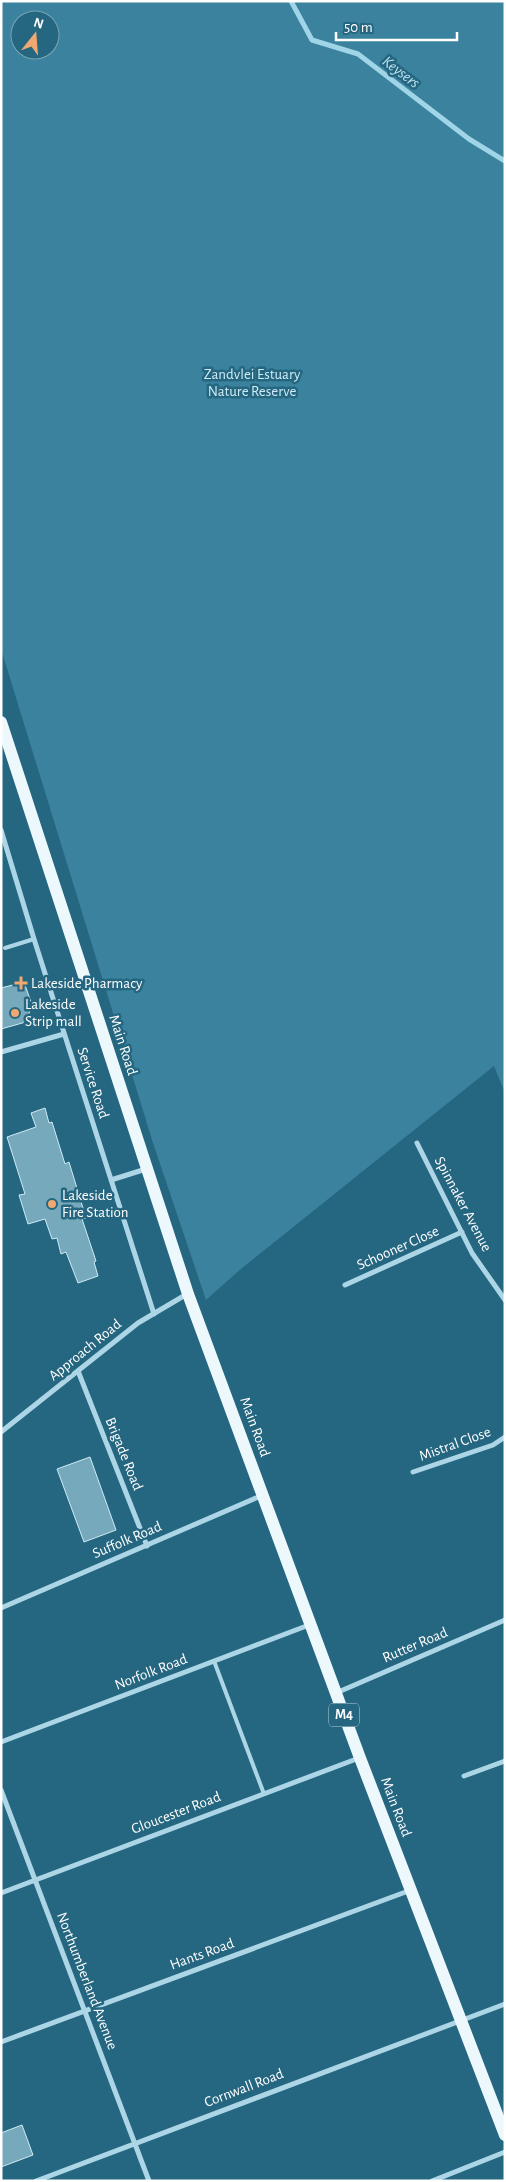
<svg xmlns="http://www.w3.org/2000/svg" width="506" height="2182" viewBox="0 0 506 2182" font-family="'Alegreya Sans',sans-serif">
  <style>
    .green { fill: #3a829e; fill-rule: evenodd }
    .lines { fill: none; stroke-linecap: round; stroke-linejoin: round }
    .stream { stroke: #a0d4e7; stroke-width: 5 }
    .building { fill: #76a9bc; stroke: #cfebf5 }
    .lane { stroke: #acd6e6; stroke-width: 4 }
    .street { stroke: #acd6e6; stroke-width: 5 }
    .primary { stroke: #edf8fd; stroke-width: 12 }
    .poi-dot { fill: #f0a871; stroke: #256680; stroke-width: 2 }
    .labels { text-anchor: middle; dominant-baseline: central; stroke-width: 5; stroke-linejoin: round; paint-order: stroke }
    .shield { fill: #256680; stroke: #bed1d9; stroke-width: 1 }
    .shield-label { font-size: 14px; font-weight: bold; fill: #fff }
    .park-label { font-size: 15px; fill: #cfebf5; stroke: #256680 }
    .poi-label { font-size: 15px; fill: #fff; stroke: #256680; text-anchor: start }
    .street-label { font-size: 15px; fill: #fff; stroke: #256680 }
    .water-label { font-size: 16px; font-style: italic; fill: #bbe1ef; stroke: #256680 }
  </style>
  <rect width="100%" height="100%" fill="#256680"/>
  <path class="green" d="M1 1H505V1093L494 1066 242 1268 206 1300 153 1143 1 649ZM20 20H50V50H20Z"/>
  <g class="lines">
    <path class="stream" d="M291 1 312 40 358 54 469 139 505 161"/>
  </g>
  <path class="building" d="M24 982 32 1005 26 1022 1 1029V988Z
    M45 1108 49 1123 52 1122 65 1164 69 1162 86 1218 82 1219 96 1261 94 1262 98 1276 78 1283 66 1252 61 1254 57 1238 52 1239 45 1219 28 1224 19 1195 25 1194 7 1137 36 1127 31 1113Z
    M90 1457 116 1530 84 1542 57 1469Z
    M22 2125 33 2155 1 2167V2133Z"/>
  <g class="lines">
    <path class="lane" d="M5 948 34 939
      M214 1661 264 1794"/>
    <path class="street" d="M1 830 34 939 154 1314
      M1 1052 64 1034
      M417 1143 472 1253 505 1300
      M111 1180 146 1169
      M345 1285 462 1232
      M78 1371 147 1546
      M1 1432 138 1323 187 1294
      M413 1472 493 1445 505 1437
      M1 1608 263 1495
      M336 1693 505 1620
      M1 1742 309 1625
      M464 1776 505 1761
      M1 1790 149 2181
      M1 1893 359 1758
      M1 2042 411 1890
      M36 2181 505 2004
      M432 2181 505 2152"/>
    <path class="primary" d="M1 722 188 1294 360 1758 505 2135"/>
  </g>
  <g class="poi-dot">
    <path d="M18.5 975.5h5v5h5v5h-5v5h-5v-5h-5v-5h5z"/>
    <circle cx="15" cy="1013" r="5"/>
    <circle cx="52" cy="1204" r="5"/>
  </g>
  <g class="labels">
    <rect class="shield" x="329" y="1703.5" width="30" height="23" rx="4"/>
    <g class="shield-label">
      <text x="344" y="1715">M4</text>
    </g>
    <g class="park-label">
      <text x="252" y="374">Zandvlei Estuary<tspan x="252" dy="17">Nature Reserve</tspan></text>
    </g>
    <g class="poi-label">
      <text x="31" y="983">Lakeside Pharmacy</text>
      <text x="25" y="1004">Lakeside<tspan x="25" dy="17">Strip mall</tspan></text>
      <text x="62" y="1195">Lakeside<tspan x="62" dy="17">Fire Station</tspan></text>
    </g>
    <g class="street-label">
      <text transform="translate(123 1045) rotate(72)">Main Road</text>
      <text transform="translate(93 1083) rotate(72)">Service Road</text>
      <text transform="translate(463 1204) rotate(62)">Spinnaker Avenue</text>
      <text transform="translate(398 1248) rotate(-24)">Schooner Close</text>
      <text transform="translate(85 1350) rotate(-39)">Approach Road</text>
      <text transform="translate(255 1427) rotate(70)">Main Road</text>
      <text transform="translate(455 1444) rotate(-20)">Mistral Close</text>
      <text transform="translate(124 1454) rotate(68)">Brigade Road</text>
      <text transform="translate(127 1540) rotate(-23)">Suffolk Road</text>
      <text transform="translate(415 1645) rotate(-23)">Rutter Road</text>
      <text transform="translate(151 1672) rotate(-21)">Norfolk Road</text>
      <text transform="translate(396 1807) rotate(69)">Main Road</text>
      <text transform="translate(176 1813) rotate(-21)">Gloucester Road</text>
      <text transform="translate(202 1954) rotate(-20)">Hants Road</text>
      <text transform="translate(87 1981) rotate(69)">Northumberland Avenue</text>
      <text transform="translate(244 2088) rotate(-21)">Cornwall Road</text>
    </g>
    <g class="water-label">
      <text transform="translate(401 72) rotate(37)">Keysers</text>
    </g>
  </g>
  <rect width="506" height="2182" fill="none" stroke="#ffffff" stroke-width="5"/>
  <g transform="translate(35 35) rotate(17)"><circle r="24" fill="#256680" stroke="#7ca3b3"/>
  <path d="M0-4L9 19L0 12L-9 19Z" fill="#f0a871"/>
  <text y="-8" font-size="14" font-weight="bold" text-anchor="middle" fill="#ffffff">N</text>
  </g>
  <path d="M336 32v8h121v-8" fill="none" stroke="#ffffff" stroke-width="2.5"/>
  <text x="344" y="32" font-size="15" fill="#ffffff" stroke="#256680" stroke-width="4" paint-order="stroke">50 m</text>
</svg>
